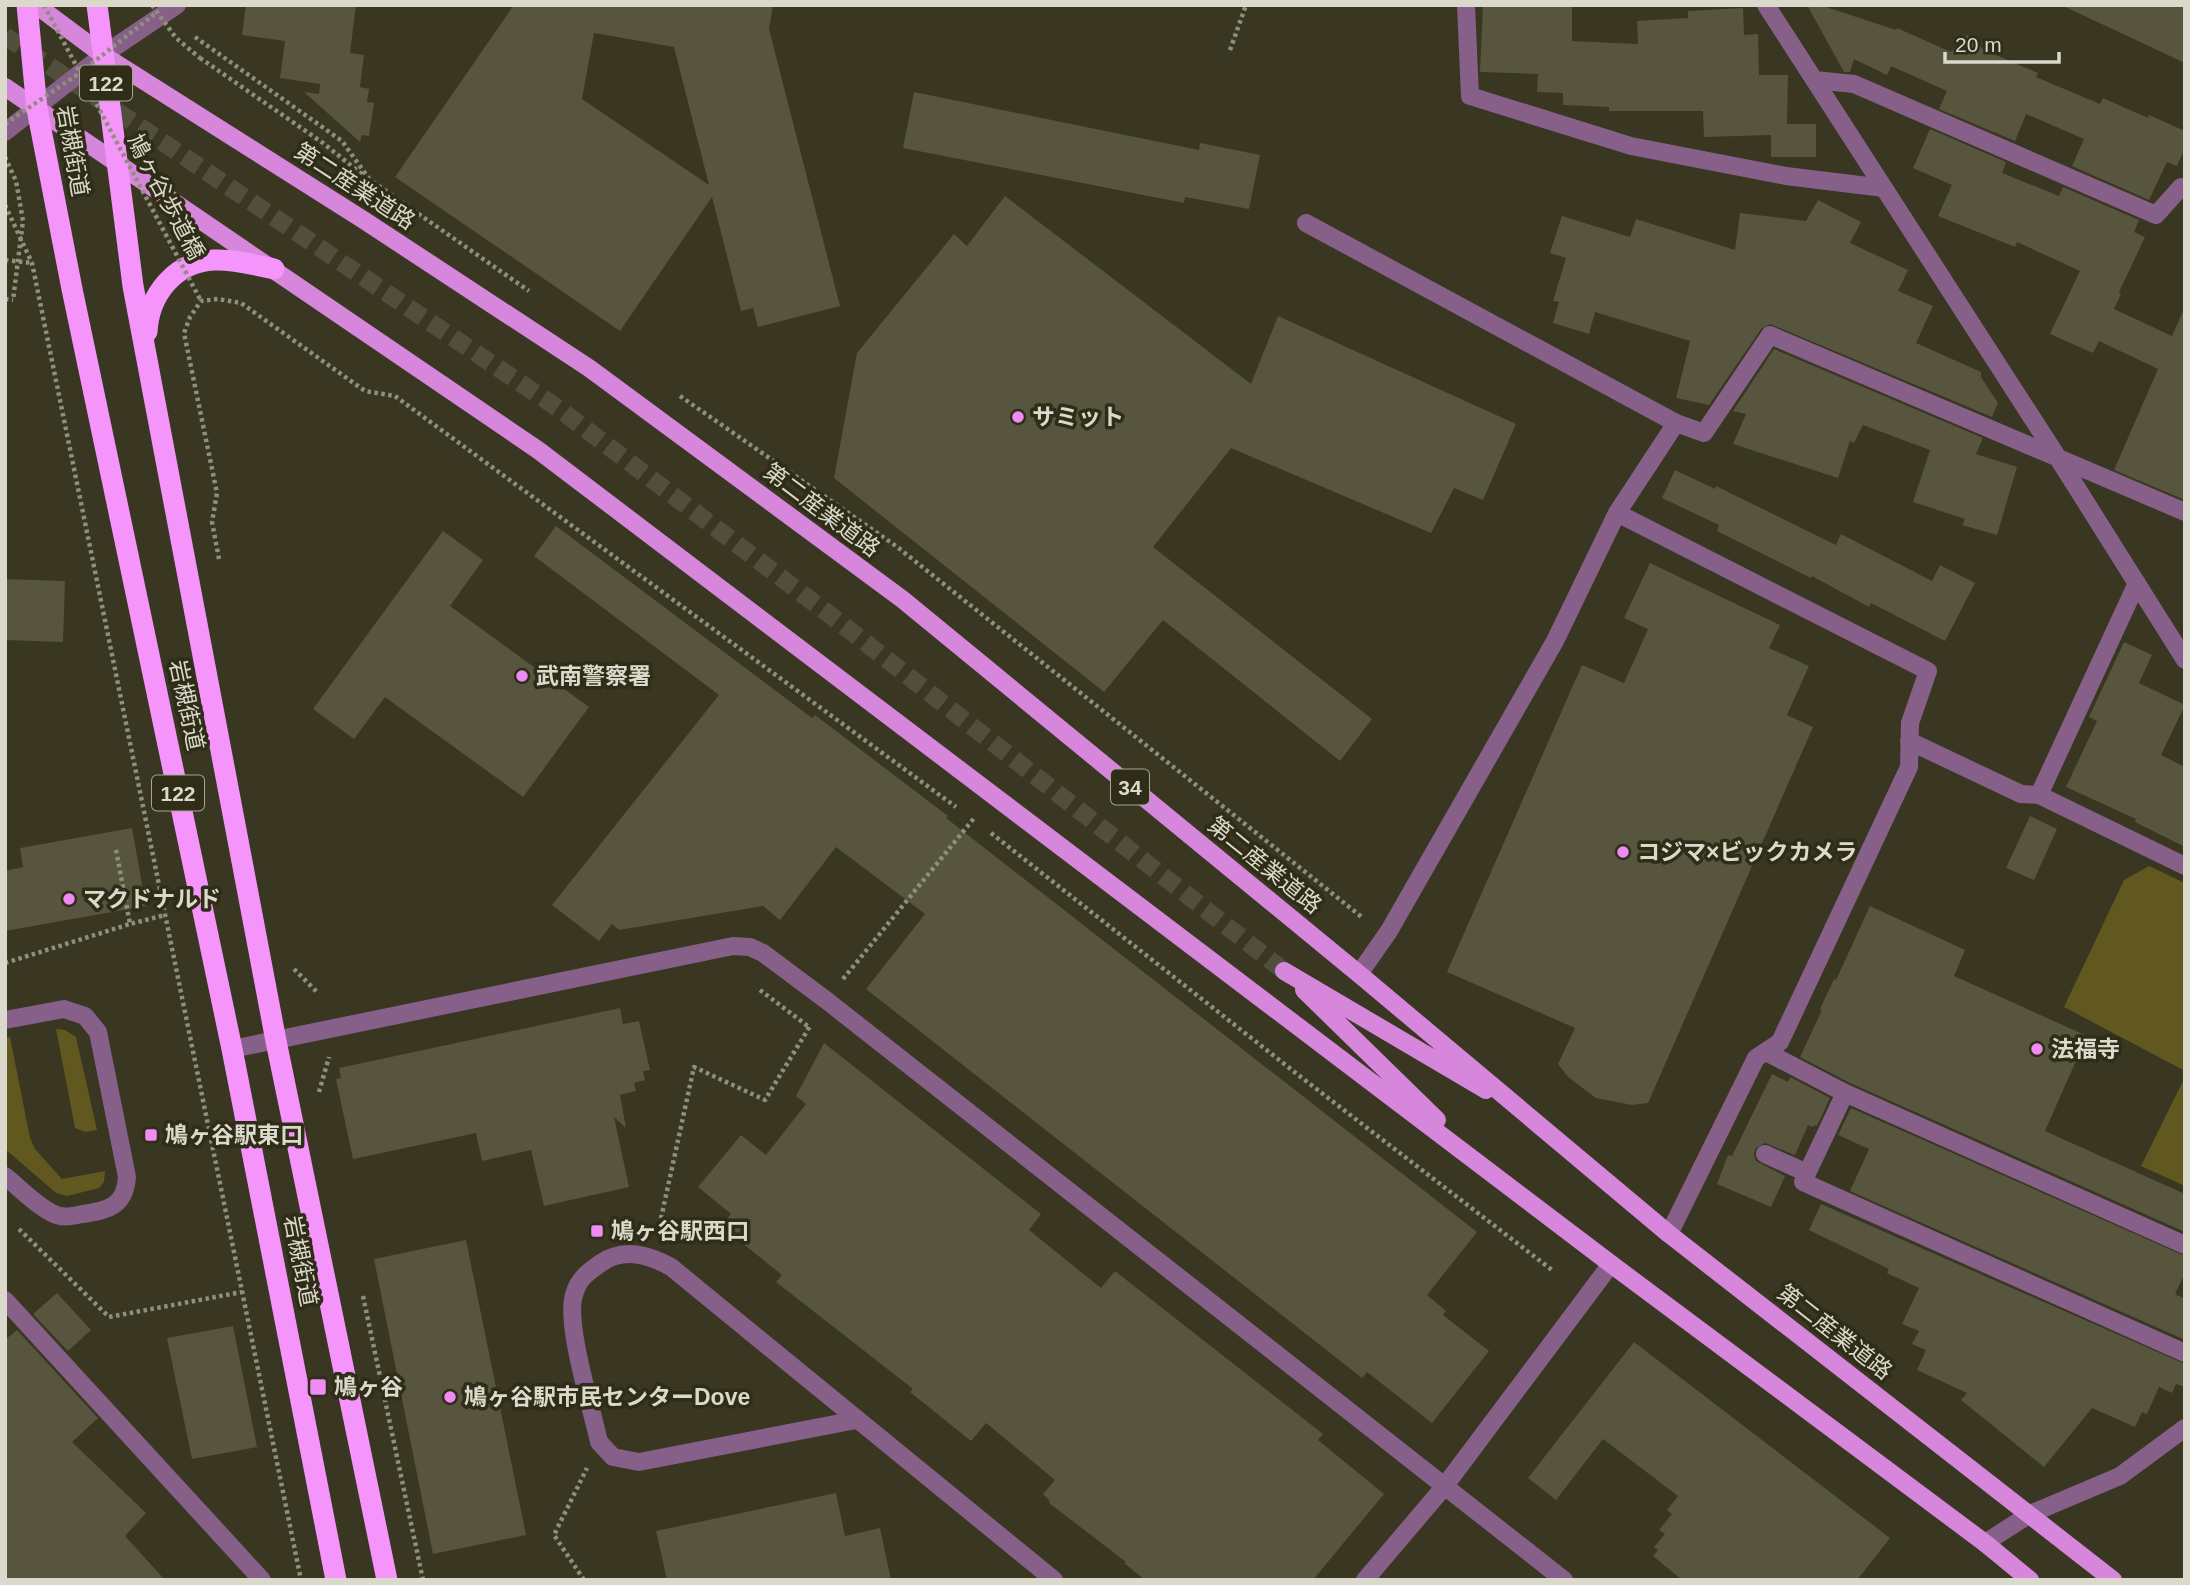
<svg xmlns="http://www.w3.org/2000/svg" width="2190" height="1585" viewBox="0 0 2190 1585" font-family="Helvetica,'Noto Sans JP',sans-serif">
  <style>
    .green { fill: #60581e }
    .building { fill: #57553e; fill-rule: evenodd }
    .lines { fill: none; stroke-linecap: round; stroke-linejoin: round }
    .major-tunnel { stroke: #514e3b; stroke-width: 18; stroke-dasharray: 18 9; stroke-linecap: butt }
    .path { stroke: #908f7e; stroke-width: 4.5; stroke-dasharray: 3.5 3.5; stroke-linecap: butt }
    .minor { stroke: #866088; stroke-width: 18 }
    .major { stroke: #d686db; stroke-width: 18 }
    .highway { stroke: #f595fb; stroke-width: 21 }
    .path-bridge { stroke: #908f7e; stroke-width: 4.5; stroke-dasharray: 3.5 3.5; stroke-linecap: butt }
    .poi-dot { fill: #f08bf6; stroke: #2f2c17; stroke-width: 2.5 }
    .labels { text-anchor: middle; dominant-baseline: central; stroke-width: 7; stroke-linejoin: round; paint-order: stroke }
    .shield { fill: #2f2c17; stroke: #a7a596; stroke-width: 2 }
    .shield-label { font-size: 21px; font-weight: bold; fill: #dad9cc }
    .street-label { font-size: 23px; fill: #dad9cc; stroke: #2f2c17 }
    .poi-label { font-size: 23px; font-weight: bold; fill: #dad9cc; stroke: #2f2c17; text-anchor: start }
  </style>
  <rect width="100%" height="100%" fill="#393621"/>
  <path class="green" d="M2149 866 2185 883V1071L2064 1007 2124 880Z
    M56 1029 65 1030 76 1037 97 1130 85 1132 75 1128Z
    M10 1037 30 1138 35 1149 62 1179 105 1171 104 1182 99 1188 67 1196 56 1193 5 1149V1038Z
    M2185 1077V1186L2141 1166Z"/>
  <path class="building" d="M246 5H356L350 53 364 55 360 87 369 89 367 102 374 103 369 136 362 135 360 142 304 92 319 94 320 84 280 78 285 41 242 35Z
    M514 5H773L769 29 840 306 758 327 753 308 741 311 712 197 620 331 395 177ZM594 33 674 47 709 185 582 99Z
    M1483 5H1572V41L1638 44 1637 21 1688 18V11L1743 8 1744 35 1758 34 1759 75H1788L1787 124H1816V157H1771V135L1704 137 1703 111H1609V107L1563 105V93L1537 92 1538 74 1480 72Z
    M1807 5H1820L1896 30 1897 28 1951 52 1967 35 1984 50 2038 73 2036 77 2100 104 2103 98 2148 118 2149 115 2185 131V148L2177 166 2167 162 2149 200 2072 166 2084 139 2026 114 2015 141 1939 109 1947 91 1891 66 1887 75 1854 59 1850 72H1844Z
    M2061 5H2185V63Z
    M914 92 1199 150 1200 143 1260 155 1249 209 1185 197 1184 203 903 148Z
    M1930 129 2006 162 2002 173 2059 196 2063 187 2139 220 2134 232 2145 237 2119 292 2121 294 2114 309 2172 336 2185 307V500L2114 470 2158 369 2099 341 2093 353 2050 334 2080 271 2017 242 2015 247 1938 216 1952 185 1913 168Z
    M1005 196 1251 384 1278 316 1516 424 1483 500 1454 488 1431 533 1231 448 1153 547 1372 719 1340 761 1163 620 1104 692 834 478 857 353 954 234 967 246Z
    M1818 200 1861 222 1850 243 1908 270 1898 291 1933 306 1916 343 1981 372V377L1998 403 1992 417 1770 324 1761 329 1709 405 1676 398 1690 341 1595 312 1589 334 1553 323 1559 302 1553 301 1566 258 1550 253 1562 216 1630 237 1636 219 1735 250 1740 213 1806 221Z
    M1774 349 1983 438 1976 454 2017 467 1997 535 1962 525 1965 519 1913 502 1930 450 1863 425 1854 443 1850 441 1838 478 1733 444 1746 414 1733 411Z
    M1675 470 1715 489 1716 486 1836 545 1841 534 1932 581 1940 565 1975 583 1945 641 1871 603 1869 607 1812 576 1811 578 1717 531 1719 525 1662 498Z
    M556 526 812 718 815 715 948 816 946 818 1477 1232 1427 1295 1446 1311 1443 1315 1489 1351 1432 1423 1367 1372 1362 1378 866 989 925 914 836 847 780 920 763 906 619 930 612 924 599 941 552 905 719 695 534 556Z
    M443 531 483 560 450 606 589 707 523 797 385 697 354 739 313 709Z
    M1650 563 1780 625 1769 648 1809 666 1787 715 1813 727 1648 1103 1632 1105 1596 1098 1568 1077 1558 1064 1575 1028 1447 972 1582 665 1624 683 1648 629 1624 618Z
    M5 579 65 581 63 642 5 640Z
    M2124 642 2152 655 2139 683 2185 705 2161 755 2185 767V847L2135 822 2136 819 2066 787 2097 721 2089 717Z
    M2030 816 2057 829 2034 880 2006 868Z
    M132 828 146 906 5 931V871L23 867 20 848Z
    M1870 906 1965 950 1954 976 2087 1036 2045 1131 2185 1194V1232L1850 1083 1800 1057 1822 1010 1820 1009 1834 979 1836 980Z
    M620 1008 623 1024 639 1021 650 1070 643 1071 645 1080 634 1083 636 1091 620 1095 626 1128 614 1117 629 1187 544 1206 531 1150 482 1161 476 1133 353 1159 336 1079 341 1078 339 1068Z
    M824 1043 1041 1214 1029 1230 1101 1288 1115 1271 1323 1434 1318 1440 1384 1494 1313 1580H1145L1124 1563 1126 1562 1049 1503 1050 1501 1043 1494 1055 1480 986 1423 971 1441 910 1392 913 1389 776 1282 782 1275 721 1226 731 1214 698 1187 741 1135 766 1155 806 1104 796 1096Z
    M1772 1074 1788 1082 1790 1077 1830 1098 1817 1126 1814 1125 1813 1127 1808 1125 1795 1155 1765 1143 1755 1149 1754 1156 1756 1161 1785 1176 1771 1207 1717 1184 1728 1155 1732 1156Z
    M1851 1108 2185 1256V1273L2175 1294 2185 1299V1340L1850 1191 1869 1149 1838 1135Z
    M1821 1204 2185 1364V1387L2176 1384 2172 1393 2159 1387 2147 1414 2142 1412 2135 1427 2092 1408 2044 1467 1961 1400 1967 1393 1917 1370 1926 1350 1912 1344 1919 1331 1902 1324 1919 1288 1887 1273 1889 1269 1809 1230Z
    M466 1240 526 1535 433 1554 374 1259Z
    M57 1293 91 1330 68 1351 33 1314Z
    M233 1326 257 1447 192 1459 167 1338Z
    M17 1330 98 1418 72 1442 146 1513 125 1536 165 1580H5V1340Z
    M1634 1342 1890 1538 1857 1580H1682L1653 1556 1658 1550 1654 1547 1665 1534 1659 1530 1672 1514 1667 1510 1678 1496 1603 1439 1556 1500 1528 1478Z
    M836 1493 845 1536 880 1528 891 1580H667L656 1531Z"/>
  <g class="lines">
    <path class="major-tunnel" d="M5 36 562 411 834 618 1284 971"/>
    <path class="path" d="M195 37 342 141 370 180 529 291
      M1230 50 1246 5
      M200 58 323 143 364 176
      M5 205 32 263 301 1580
      M5 260 32 263
      M5 299 13 300
      M680 396 896 546 1363 918
      M219 559 212 522 217 493 184 333 190 317 201 301 218 299 241 303 365 391 395 396 956 807
      M991 833 1297 1074 1552 1270
      M116 850 130 924 165 915
      M5 963 130 924
      M294 969 318 993
      M843 979 975 817
      M760 990 809 1027
      M319 1092 329 1057
      M19 1229 109 1317 242 1292
      M658 1232 694 1067 765 1100 810 1026
      M363 1296 423 1580
      M584 1580 554 1535 587 1468"/>
    <path class="minor" d="M1466 5 1470 96 1631 146 1786 176 1884 188
      M1766 5 2058 458 2185 660
      M1815 80 1854 84 2156 215 2181 187 2185 188
      M5 132 103 55 177 5
      M1306 223 1676 423 1704 433 1770 335 2185 512
      M1617 513 1928 671 1910 723 1909 767 1780 1042 1756 1058 1669 1234
      M1909 741 2021 794 2039 795 2185 866
      M2039 795 2137 583
      M1359 974 1389 931 1555 641 1617 513 1676 423
      M5 1020 64 1009 85 1016 98 1032 127 1177C125 1206 109 1210 83 1214 72 1216 62 1219 52 1213 34 1204 20 1188 5 1176
      M232 1049 733 946 750 947 763 953 826 1000 1564 1580
      M1766 1052 1845 1093 2185 1245
      M1845 1093 1803 1182 2185 1353
      M1765 1154 1807 1173
      M5 1300 262 1580
      M856 1420 639 1462 613 1457 599 1442C592 1409 565 1324 574 1295 578 1279 588 1272 601 1263 624 1247 649 1255 671 1267L1054 1580
      M1985 1543 2030 1514 2120 1476 2185 1428
      M1365 1580 1444 1487 1611 1264"/>
    <path class="major" d="M36 5 103 55 362 219 589 368 902 599 1359 974 1669 1234 2113 1580
      M5 87 538 450 1611 1264 1985 1543 2030 1580
      M1284 971 1486 1090
      M1304 990 1437 1120"/>
    <path class="highway" d="M27 5 37 109 72 289 232 1049 336 1580
      M97 5 133 286 276 1041 387 1580
      M147 332C149 294 175 262 214 260 233 259 255 265 274 269"/>
    <path class="path-bridge" d="M44 5 201 301
      M152 5 176 38 200 58
      M5 124 81 72 156 13
      M5 157 16 181 23 221 13 300"/>
  </g>
  <g class="poi-dot">
    <circle cx="1018" cy="417" r="7"/>
    <circle cx="522" cy="676" r="7"/>
    <circle cx="1623" cy="852" r="7"/>
    <circle cx="69" cy="899" r="7"/>
    <circle cx="2037" cy="1049" r="7"/>
    <rect x="144" y="1128" width="14" height="14" rx="3.5"/>
    <rect x="590" y="1224" width="14" height="14" rx="3.5"/>
    <rect x="309" y="1378" width="18" height="18" rx="3.5"/>
    <circle cx="450" cy="1397" r="7"/>
  </g>
  <g class="labels">
    <g class="shield">
      <rect x="80" y="65.5" width="52" height="35" rx="5"/>
      <rect x="1111" y="769.5" width="38" height="35" rx="5"/>
      <rect x="152" y="775.5" width="52" height="35" rx="5"/>
    </g>
    <g class="shield-label">
      <text x="106" y="83">122</text>
      <text x="1130" y="787">34</text>
      <text x="178" y="793">122</text>
    </g>
    <g class="street-label">
      <text transform="translate(73 151) rotate(80)">岩槻街道</text>
      <text transform="translate(355 186) rotate(33)">第二産業道路</text>
      <text transform="translate(166 197) rotate(62)">鳩ヶ谷歩道橋</text>
      <text transform="translate(822 510) rotate(37)">第二産業道路</text>
      <text transform="translate(187 705) rotate(78)">岩槻街道</text>
      <text transform="translate(1265 865) rotate(39)">第二産業道路</text>
      <text transform="translate(301 1261) rotate(79)">岩槻街道</text>
      <text transform="translate(1835 1332) rotate(38)">第二産業道路</text>
    </g>
    <g class="poi-label">
      <text x="1032" y="417">サミット</text>
      <text x="536" y="676">武南警察署</text>
      <text x="1637" y="852">コジマ×ビックカメラ</text>
      <text x="83" y="899">マクドナルド</text>
      <text x="2051" y="1049">法福寺</text>
      <text x="165" y="1135">鳩ヶ谷駅東口</text>
      <text x="611" y="1231">鳩ヶ谷駅西口</text>
      <text x="334" y="1387">鳩ヶ谷</text>
      <text x="464" y="1397">鳩ヶ谷駅市民センターDove</text>
    </g>
  </g>
  <rect width="2190" height="1585" fill="none" stroke="#dad9cc" stroke-width="14"/>
  <path d="M1945 52v10h114v-10" fill="none" stroke="#dad9cc" stroke-width="3.5"/>
  <text x="1955" y="52" font-size="21" fill="#dad9cc" stroke="#2f2c17" stroke-width="5" paint-order="stroke">20 m</text>
</svg>
